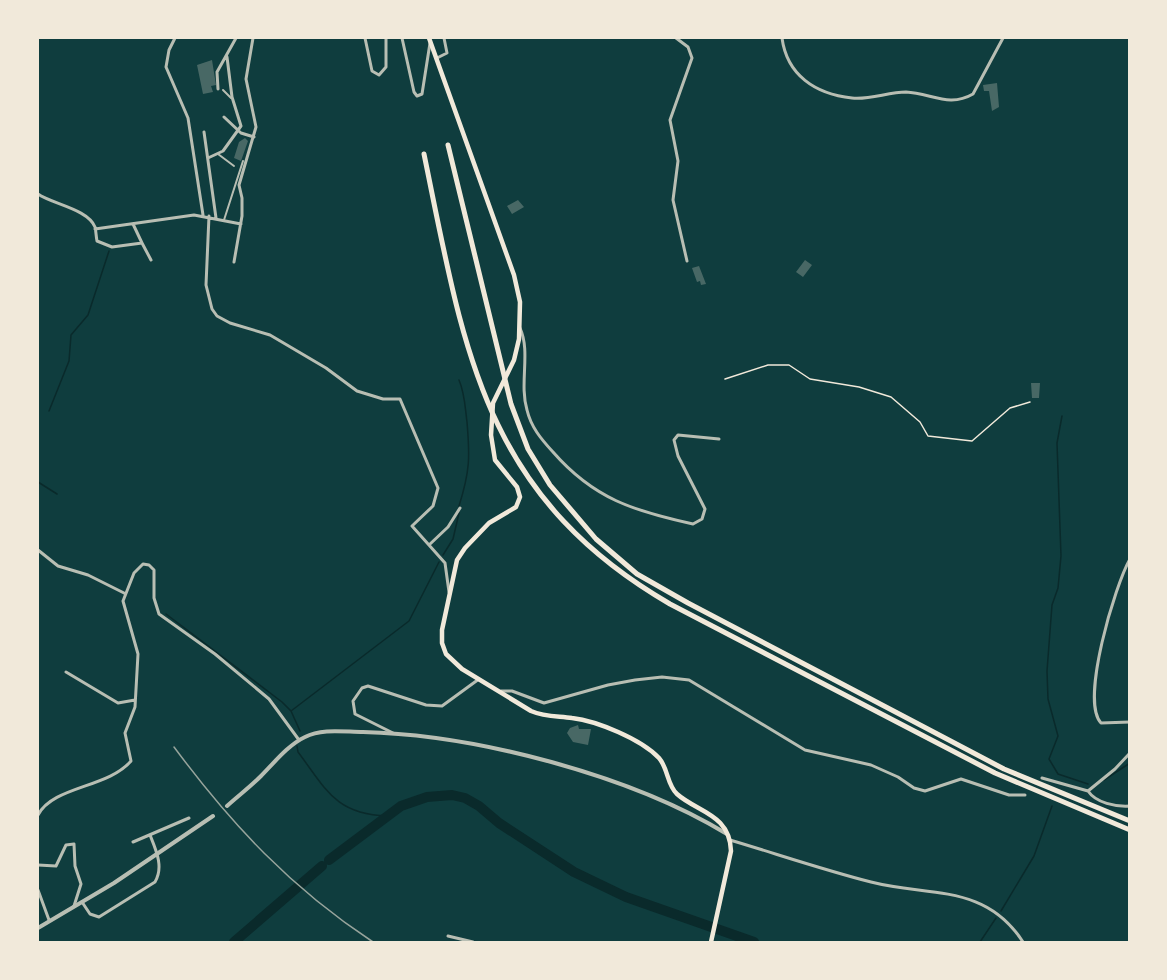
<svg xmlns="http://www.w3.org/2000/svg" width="1167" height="980" viewBox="0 0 1167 980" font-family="Helvetica,sans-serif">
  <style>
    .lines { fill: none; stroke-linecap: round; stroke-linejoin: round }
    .stream { stroke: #0a2a2b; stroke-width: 1.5 }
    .river { stroke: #0a2a2b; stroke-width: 10 }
    .building { fill: #486865 }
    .path { stroke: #f1e9da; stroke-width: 1.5 }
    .pedestrian { stroke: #b8beb3; stroke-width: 2 }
    .minor { stroke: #b8beb3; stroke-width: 3 }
    .tertiary { stroke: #b8beb3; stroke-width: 4 }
    .primary { stroke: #f1e9da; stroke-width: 4.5 }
    .motorway { stroke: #f1e9da; stroke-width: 5 }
    .rail { stroke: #97a49c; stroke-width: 1.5 }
  </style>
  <rect width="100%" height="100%" fill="#0f3d3e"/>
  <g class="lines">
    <path class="stream" d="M49 411 69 361 71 335 88 315 109 251
      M1062 416 1057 443 1061 556 1058 588 1052 605 1047 671 1048 699 1058 736 1049 759 1058 774 1088 784
      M38 482 57 494
      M459 506C470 471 470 457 467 422 465 407 465 394 459 380
      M443 555 453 539 459 513
      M166 614 282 702 291 711 300 731
      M291 711 409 621 439 562
      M297 746 298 752C326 789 335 814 387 816
      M1104 780 1130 763
      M1001 911 1034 856 1052 806
      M980 942 996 918"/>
    <path class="river" d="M329 860 401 806 427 797 452 795 465 798 479 806 499 823 574 872 626 897 754 942
      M234 942 322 866"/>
  </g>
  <path class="building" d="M212 60 216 85 211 86 213 92 203 94 197 65Z
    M997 83 999 107 992 111 989 91H984L983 85Z
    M245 138 248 141 241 161 234 158 239 142Z
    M518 200 524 207 512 214 507 206Z
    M805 260 812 265 803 277 796 272Z
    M699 266 706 284 701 285 700 281 697 282 692 268Z
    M1031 383H1040L1039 398H1032Z
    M578 725 579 729H591L588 745 573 742 567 733 570 728Z"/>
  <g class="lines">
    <path class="path" d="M725 379 768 365H789L810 379 859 387 891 397 920 422 928 436 972 441 1010 408 1030 402"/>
    <path class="pedestrian" d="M223 90 231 98
      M218 154 234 166
      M224 220 243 161"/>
    <path class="minor" d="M175 38 169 50 166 67 188 118 203 215
      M365 38 372 71 379 75 386 67V38
      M402 38 414 92 417 96 422 94 430 43
      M676 38 688 47 692 58 670 120 678 161 673 200 687 261
      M782 38C787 75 815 94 852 98 870 100 888 92 906 92 931 93 949 108 973 94L1003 38
      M437 58 447 53 444 38
      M218 89 217 72 236 38
      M224 117 241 133 254 137
      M204 132 216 218
      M208 158 223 151 241 126 232 97 227 57
      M38 194C52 204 88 209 95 227 96 231 96 236 97 241L112 247 142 243 133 224
      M209 216 206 285 212 309 217 316 230 323 270 335 326 368 357 391 383 399H400L438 488 433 506 412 526 445 563 449 592
      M95 229 194 215 241 224
      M142 243 151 260
      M234 262 242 216V198L239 185 256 127 246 79 253 38
      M520 328C531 352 519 383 527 410 531 427 541 439 553 452 594 499 634 511 693 524L702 519 705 509 678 456 674 440 678 435 719 439
      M429 545 448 527 460 508
      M38 550 58 566 88 575 124 593
      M1130 559C1115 585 1080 701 1101 723L1130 722
      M66 672 118 703 135 700
      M501 691H512L544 703 608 685 635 680 662 677 689 680 805 750 871 765 898 777 914 788 925 791 961 779 1009 795H1025
      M393 733 355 714 353 701 362 688 368 686 426 705 442 706 479 679
      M1042 778 1088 791C1096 803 1116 807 1130 806
      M1088 791 1115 769 1130 753
      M38 815C53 786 108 788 131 761L125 733 135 707 138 654 123 601 134 573 143 564 149 565 154 570V598L159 614 215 654 269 699 299 740
      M730 840C777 854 824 870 871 882 929 897 985 883 1023 942
      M133 842 189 818
      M38 865 56 866 66 845 74 844 75 866 81 884 74 906
      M38 890 49 920
      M82 902 90 914 99 917 155 882C164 867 156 850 150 835
      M448 936 473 942"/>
    <path class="tertiary" d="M227 806C238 796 250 787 261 776 274 763 288 745 305 737 322 728 345 732 363 732 477 735 630 775 727 834
      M38 928 114 883 213 816"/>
    <path class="primary" d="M429 38 514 275 520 302 519 339 514 360 493 403 491 435 495 460 517 487 520 497 516 507 489 523 465 548 457 560 442 630V643L446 654 462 669 531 711C545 717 558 716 572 718 597 721 641 739 659 758 668 768 667 785 677 794 697 812 730 814 731 851L711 942"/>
    <path class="motorway" d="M448 145 511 404 528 449 550 485 596 539 637 574 688 603 1004 769 1130 821
      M424 154C464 348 482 495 670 604L995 773 1130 830"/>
    <path class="rail" d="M174 747C232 825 291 888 373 942"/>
  </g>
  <rect width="1167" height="980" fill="none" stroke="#f1e9da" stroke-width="78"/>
</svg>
